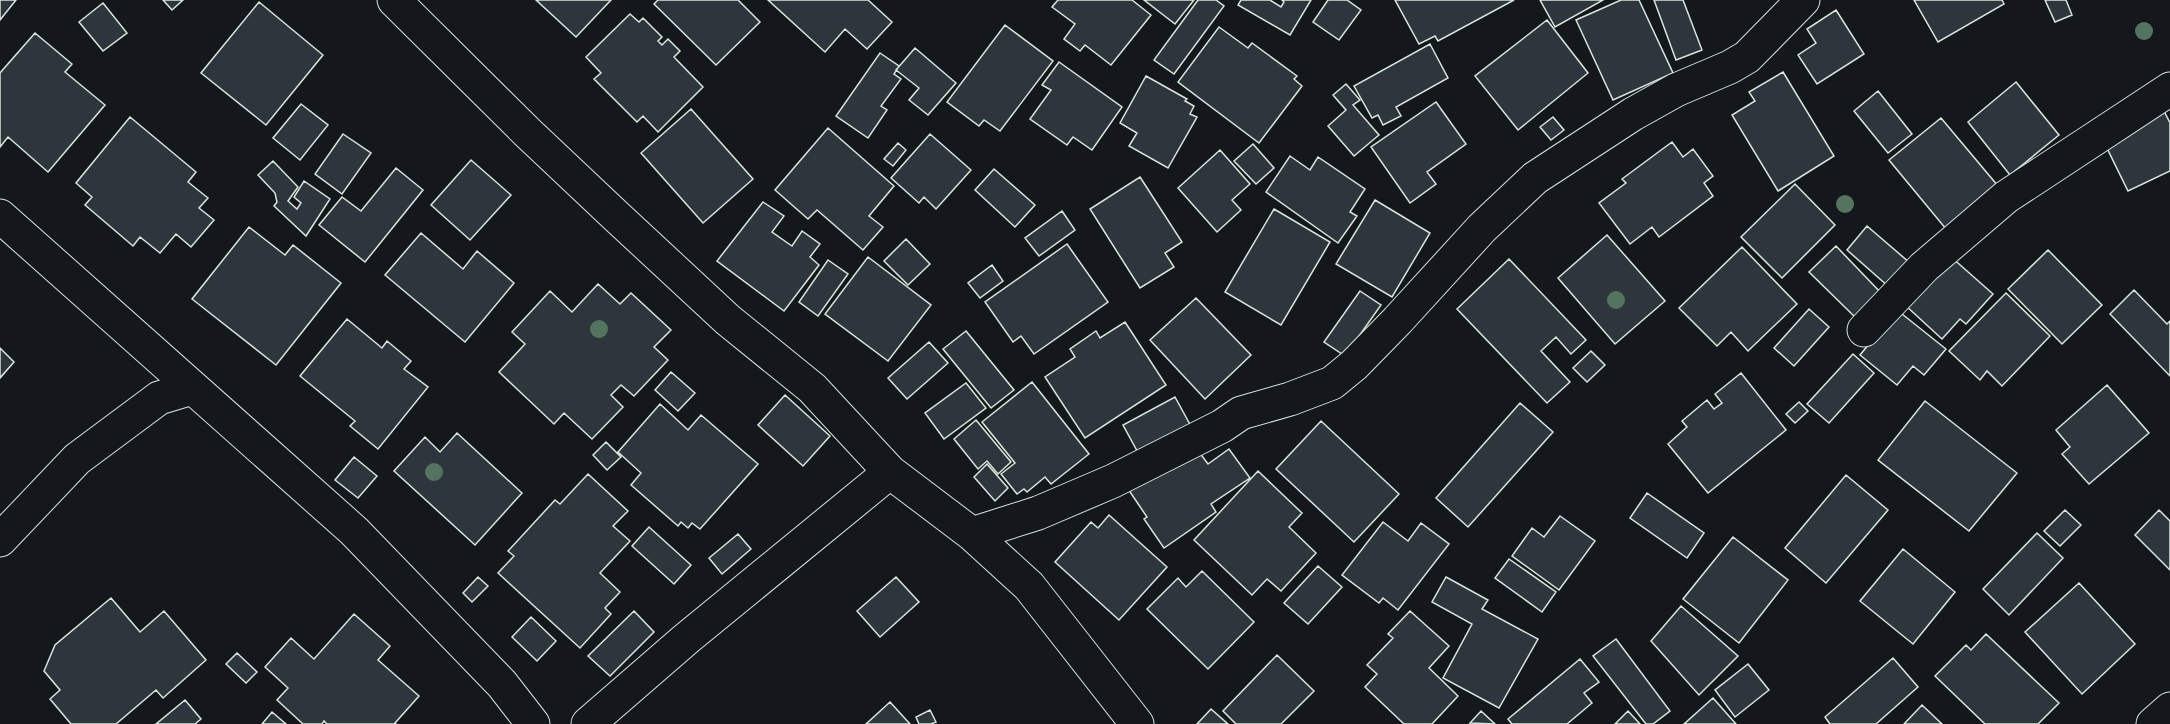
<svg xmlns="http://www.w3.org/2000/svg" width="2170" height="724" viewBox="0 0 2170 724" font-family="'Crimson Pro',serif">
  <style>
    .building { fill: #2c363c; stroke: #d8e6dc; stroke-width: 1.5 }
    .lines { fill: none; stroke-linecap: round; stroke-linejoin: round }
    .street-casing { stroke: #d8e6dc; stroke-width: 35 }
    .secondary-casing { stroke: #d8e6dc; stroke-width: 35 }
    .street { stroke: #14181c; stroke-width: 33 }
    .secondary { stroke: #14181c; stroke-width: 33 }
    .tree { fill: #55745f }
  </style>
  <rect width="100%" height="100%" fill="#14181c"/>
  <path class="building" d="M0 0H16L0 20Z
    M163 0H183L172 10Z
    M536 0H611L576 37Z
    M658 0H738L760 22 716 65 654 4Z
    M768 0H868L892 22 867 49 845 29 825 52Z
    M1058 0H1132L1151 15 1111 65 1085 45 1080 51 1064 39 1075 24 1052 7Z
    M1144 0H1194L1175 24Z
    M1198 0H1216L1224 6 1174 74 1154 60Z
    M1241 0H1270L1281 7 1284 2 1282 0H1311L1290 35 1238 5Z
    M1328 0H1347L1361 10 1339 40 1313 22Z
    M1395 0H1514L1438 41 1435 36 1419 44Z
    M1540 0H1603L1555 27Z
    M1621 0H1639L1673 73 1613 100 1576 20Z
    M1654 0H1683L1702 50 1676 60Z
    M1914 0H2002L2004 4 1938 42Z
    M2045 0H2066L2072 15 2055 22Z
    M259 2 323 55 266 125 201 73Z
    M103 3 127 33 103 51 79 22Z
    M1836 10 1864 54 1817 84 1798 55 1816 43 1807 29Z
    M630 14 639 22 643 18 662 37 658 41 662 45 668 39 680 51 674 57 703 87 658 132 643 116 637 122 594 79 601 73 586 57Z
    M1547 20 1588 73 1518 130 1475 76Z
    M1005 25 1053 61 1000 131 984 120 979 126 947 102Z
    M1219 27 1248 48 1252 43 1297 76 1294 79 1302 86 1259 143 1178 82Z
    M35 33 72 64 65 72 105 105 48 172 8 137 0 147V73Z
    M1430 44 1448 78 1396 107 1401 116 1383 125 1378 115 1372 118 1354 86Z
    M915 48 956 83 928 115 909 100 919 88 896 70Z
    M880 53 899 66 894 74 901 79 881 106 887 110 868 138 836 116Z
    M1059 62 1122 107 1092 150 1073 137 1067 145 1030 119 1051 90 1042 85Z
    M1783 72 1834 156 1778 191 1732 115 1755 101 1749 92Z
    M1146 76 1187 99 1185 101 1194 106 1190 114 1197 117 1168 168 1129 146 1137 133 1120 123Z
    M2016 82 2059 135 2010 175 1968 122Z
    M1346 84 1360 100 1353 105 1379 135 1354 156 1328 126 1346 110 1333 95Z
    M1878 91 1912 134 1888 153 1854 111Z
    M1436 102 1466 144 1427 172 1436 184 1410 203 1371 147Z
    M301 104 328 125 300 160 273 138Z
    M691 109 753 179 703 223 641 153Z
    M2164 111 2170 123V171L2128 191 2103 140Z
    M130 117 196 172 188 182 208 198 199 208 214 220 191 247 176 234 160 253 140 237 133 246 85 205 92 197 76 183Z
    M1553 117 1564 130 1551 140 1540 127Z
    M1941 118 1998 186 1946 229 1889 160Z
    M828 128 894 186 869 216 883 227 863 250 817 210 808 219 775 190Z
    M343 134 371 153 342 194 315 174Z
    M930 134 971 170 936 209 924 197 919 203 891 178Z
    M1672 142 1683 157 1693 149 1713 176 1704 183 1713 196 1659 237 1652 227 1630 244 1599 203 1626 183 1622 179Z
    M898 143 906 150 893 166 884 159Z
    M1253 144 1274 168 1256 184 1234 161Z
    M1220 150 1250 184 1232 200 1241 210 1217 232 1178 188Z
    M1290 156 1310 170 1318 157 1365 189 1350 212 1357 216 1338 243 1266 192Z
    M471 160 511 195 470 240 431 205Z
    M273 161 298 187 288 201 297 209 301 203 294 197 304 181 330 199 306 236 274 206 277 202 275 193 258 175Z
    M396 168 423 190 365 262 319 225 342 197 361 211Z
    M994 169 1035 205 1015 227 975 190Z
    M1140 177 1182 242 1165 253 1174 267 1140 288 1090 209Z
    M1795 184 1835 225 1782 278 1741 237Z
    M1375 200 1430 233 1392 297 1336 264Z
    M763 202 784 216 772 232 792 246 802 231 820 244 810 257 819 265 784 311 717 261Z
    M1274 209 1330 242 1281 325 1225 292Z
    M1062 211 1075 230 1039 256 1025 238Z
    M1867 226 1910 263 1889 287 1847 250Z
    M249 227 285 255 293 245 341 283 276 365 192 299Z
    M421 233 463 269 477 251 514 283 465 342 385 275Z
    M1607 235 1665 301 1615 344 1558 278Z
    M906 239 930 264 908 285 884 261Z
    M1067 244 1108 302 1034 354 1021 336 1013 342 985 302Z
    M1836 246 1883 295 1858 320 1809 272Z
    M1742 247 1797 304 1748 351 1731 332 1717 346 1679 308Z
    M2048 250 2102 305 2062 344 2008 289Z
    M1950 256 1993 294 1966 324 1960 319 1942 339 1905 305Z
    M868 257 931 305 888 361 825 314Z
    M1509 259 1586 340 1571 354 1556 337 1541 351 1570 382 1547 403 1457 309Z
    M828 260 848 274 818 316 799 302Z
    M992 265 1003 281 980 298 968 283Z
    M598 284 620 304 631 293 671 330 654 347 668 360 634 396 621 385 611 395 623 407 592 439 564 413 554 424 499 372 525 344 512 332 550 291 572 312Z
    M2134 290 2167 324 2170 321V376L2110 314Z
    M1360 291 1381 305 1345 356 1324 342Z
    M2006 293 2050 336 2002 386 1987 371 1980 380 1949 351Z
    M1196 298 1251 355 1205 399 1150 340Z
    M1809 309 1829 327 1794 366 1774 348Z
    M1897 310 1946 349 1924 375 1913 366 1897 385 1860 355Z
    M347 319 382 348 387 341 411 361 404 369 428 387 378 449 350 426 355 421 300 376Z
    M1125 322 1166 385 1085 438 1045 377 1075 357 1070 349 1096 331 1100 338Z
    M966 331 1014 390 991 408 943 349Z
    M929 342 948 363 907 399 888 378Z
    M0 348 14 362 0 378Z
    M1591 351 1605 365 1587 382 1573 368Z
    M1853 354 1874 373 1829 423 1807 404Z
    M671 372 695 393 678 411 655 390Z
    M1741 373 1786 430 1708 493 1668 444 1687 427 1682 421 1707 400 1714 409 1722 403 1715 394Z
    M1032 382 1089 454 1051 484 1045 477 1027 492 1024 489 1017 494 1001 474 1015 463 982 422Z
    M966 383 986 408 944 439 925 413Z
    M2107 385 2149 433 2089 484 2062 454 2070 447 2056 430Z
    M785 395 830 436 803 466 758 425Z
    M1175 397 1193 430 1141 458 1123 425Z
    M1925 401 2017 473 1969 531 1878 460Z
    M1799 402 1808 411 1795 423 1786 414Z
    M1520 403 1553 432 1468 527 1436 498Z
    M660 404 688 430 701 415 758 464 700 529 692 523 688 528 681 522 678 526 631 485 641 473 618 452Z
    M976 420 1011 462 998 474 987 461 978 469 954 439Z
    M1321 421 1399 494 1354 542 1276 469Z
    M457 433 522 493 475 545 394 471 425 437 440 452Z
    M606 442 621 457 607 470 593 455Z
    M1193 444 1208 464 1229 449 1250 478 1211 504 1216 512 1164 548 1144 519 1147 517 1124 483Z
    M354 457 377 476 358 498 335 480Z
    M987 464 1008 488 995 501 974 477Z
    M1258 471 1302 513 1289 527 1316 553 1281 591 1267 579 1252 595 1194 540Z
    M588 474 628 511 613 526 630 541 600 573 620 592 605 608 611 614 580 648 498 573 514 556 508 551 555 500 560 504Z
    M1846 475 1888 510 1826 583 1785 548Z
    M1647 493 1704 533 1687 558 1630 518Z
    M2065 510 2081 525 2060 546 2044 531Z
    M2159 510 2170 521V570L2135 535Z
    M1109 515 1167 567 1119 620 1055 562 1091 522 1098 528Z
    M1560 516 1595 541 1559 590 1512 556 1532 528 1544 537Z
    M1383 522 1408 541 1421 523 1449 544 1398 610 1383 598 1379 603 1342 575Z
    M649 527 691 565 674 584 632 546Z
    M2037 533 2063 558 2009 615 1983 589Z
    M738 534 751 549 722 574 709 558Z
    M1733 537 1788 580 1739 643 1683 599Z
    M1903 549 1955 592 1913 644 1860 601Z
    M1509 559 1556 592 1542 612 1495 578Z
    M1318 566 1342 587 1308 624 1284 603Z
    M1202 571 1254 622 1208 669 1147 609 1178 578 1186 587Z
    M478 577 488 586 472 602 463 593Z
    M896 577 919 602 880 637 857 611Z
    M1446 577 1488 600 1482 609 1538 639 1499 708 1443 678 1472 624 1432 602Z
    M2079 583 2135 644 2082 694 2025 632Z
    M111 598 140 632 164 611 206 660 163 698 156 690 116 724H71L50 699 60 690 44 671 55 645Z
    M1681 606 1738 656 1699 695 1651 641Z
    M634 611 654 632 610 676 588 656Z
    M1410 611 1449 646 1429 668 1458 696 1432 724H1404L1365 687 1377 674 1367 665 1393 638 1388 634Z
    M354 614 390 646 378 660 419 696 395 723 396 724H327L324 721 322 724H303L277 700 288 688 265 667 291 638 314 659Z
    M531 617 556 641 537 661 512 637Z
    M1986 634 2059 703 2038 724H1985L1935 676 1966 645 1971 650Z
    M1616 639 1670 711 1653 724H1646L1593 656Z
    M237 653 257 672 246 683 226 664Z
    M1277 655 1314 691 1281 724H1236L1223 711Z
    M1893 658 1918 687 1876 724H1830L1825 717Z
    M1580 659 1599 682 1584 693 1592 703 1567 724H1512L1508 719Z
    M1748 664 1769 690 1735 717 1715 690Z
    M1713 698 1736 724H1684Z
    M185 700 201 719 195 724H156Z
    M890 702 910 724H866Z
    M1922 705 1942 724H1904Z
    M1211 709 1228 724H1197Z
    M930 710 936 722 931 724H919L916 717Z
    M1481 711 1495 724 1470 723Z
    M1628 711 1640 724H1615Z
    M272 712 286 724H262Z"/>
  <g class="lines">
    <g class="street-casing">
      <path id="street" d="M394 0 527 132 616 216 728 320 812 388 890 472 972 534 1029 586 1137 724
        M0 216 354 531 502 684 533 724
        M1864 330 1924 267 2006 197 2170 89
        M972 534 1038 513 1113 481 1222 426 1241 413 1290 399 1332 383 1354 365 1397 321 1482 228 1535 178 1633 114 1676 90 1730 67 1747 57 1803 0
        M0 540 77 459 159 398 192 388
        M588 724 686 639 890 472"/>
    </g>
    <g class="secondary-casing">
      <path id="secondary" d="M2153 724 2170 709"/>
    </g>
    <use href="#street" class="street"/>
    <use href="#secondary" class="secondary"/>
  </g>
  <g class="tree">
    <circle cx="2144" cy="31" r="9"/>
    <circle cx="1845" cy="204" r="9"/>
    <circle cx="1616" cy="300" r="9"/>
    <circle cx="599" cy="329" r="9"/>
    <circle cx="434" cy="472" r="9"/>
  </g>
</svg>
